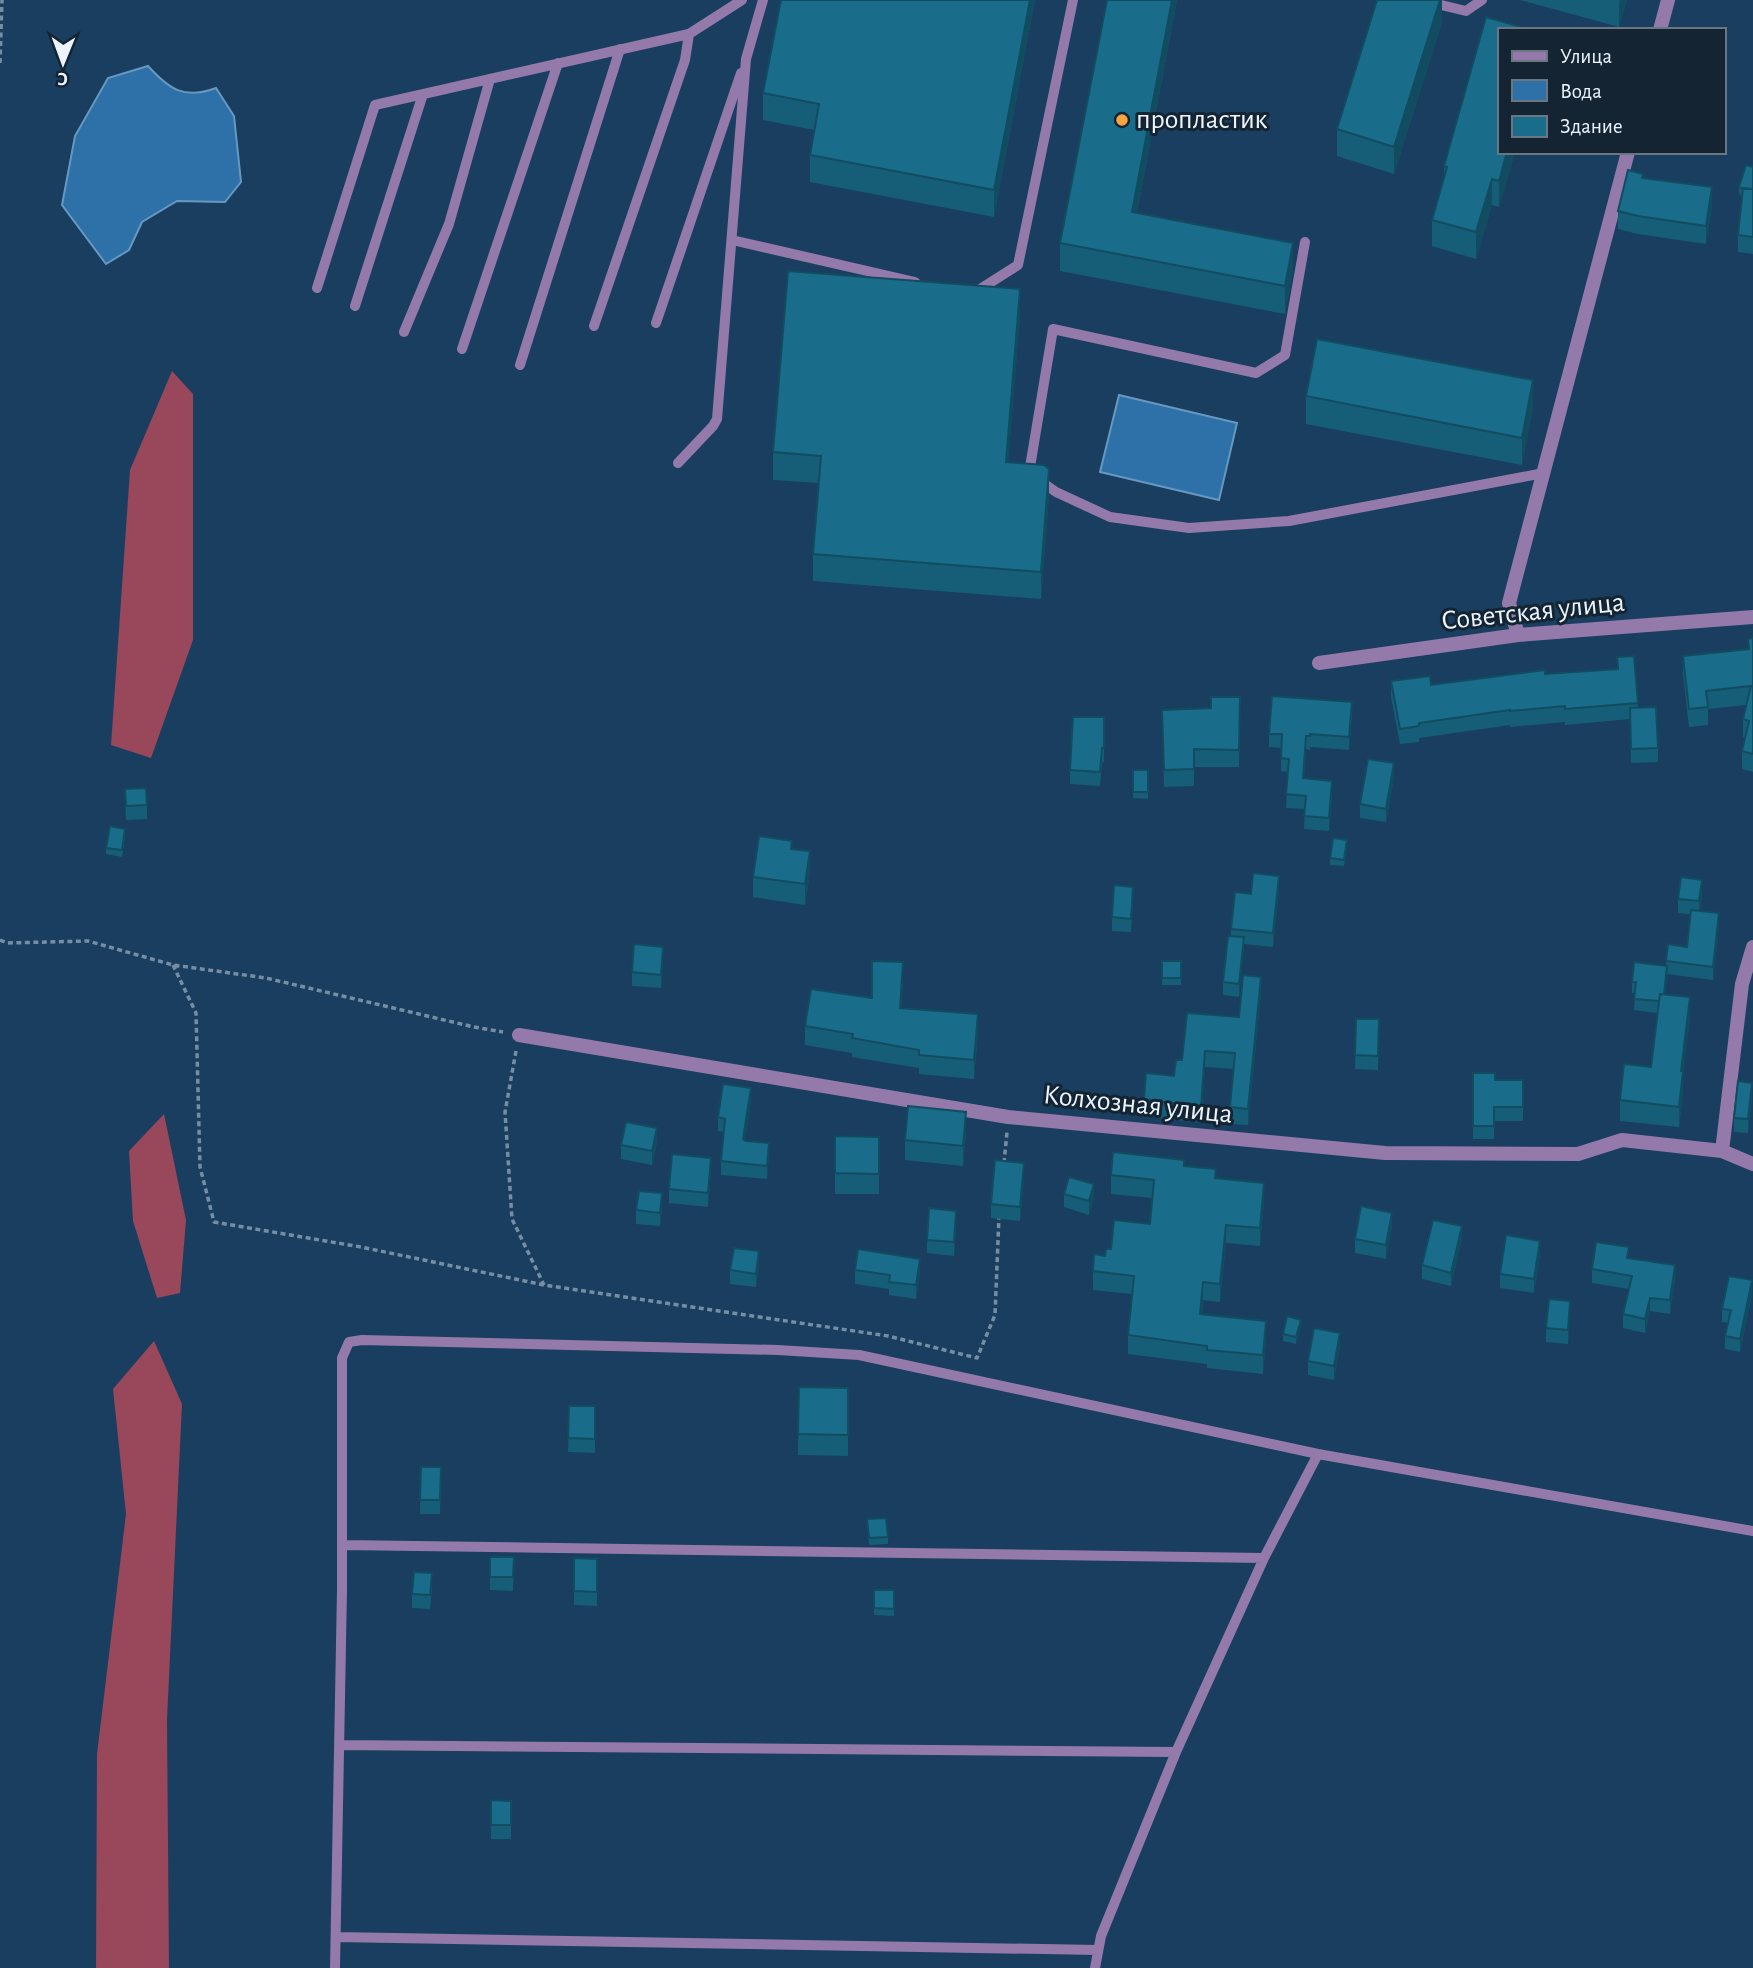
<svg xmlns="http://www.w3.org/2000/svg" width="1753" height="1968" viewBox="0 0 1753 1968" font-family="'Alegreya Sans',sans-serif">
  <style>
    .forest { fill: #99475a }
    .water { fill: #2e70a8; stroke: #6798c1; stroke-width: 2 }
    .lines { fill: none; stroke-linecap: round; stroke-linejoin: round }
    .path { stroke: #768ea4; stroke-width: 3.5; stroke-dasharray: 5 3.5; stroke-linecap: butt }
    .lane { stroke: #937aab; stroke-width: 10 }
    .street { stroke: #937aab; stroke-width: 14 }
    .wall { fill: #165e77 }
    .shaded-wall { fill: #124c61 }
    .building { fill: #1a6d8a; stroke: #124c61; stroke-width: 2 }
    .poi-dot { fill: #f4a443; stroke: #142433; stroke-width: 2.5 }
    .labels { text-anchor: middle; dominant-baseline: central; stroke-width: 6; stroke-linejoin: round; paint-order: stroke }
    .poi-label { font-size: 28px; fill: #ebf4fc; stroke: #142433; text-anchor: start }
    .street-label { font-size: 28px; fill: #ebf4fc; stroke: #142433 }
  </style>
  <rect width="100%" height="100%" fill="#193e5f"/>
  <path class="forest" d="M172 371 193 394V640L151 758 111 745 130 470Z
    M164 1114 186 1220 180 1293 157 1298 133 1221 129 1151Z
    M154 1341 182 1404 167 1720 169 1968H96L97 1754 126 1514 113 1389Z"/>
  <path class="water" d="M148 66C169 89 184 100 216 88L234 116 241 182 225 202 177 201 142 222 129 250 106 264 62 205 75 136 108 78Z
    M1119 395 1237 423 1219 500 1100 472Z"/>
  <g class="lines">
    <path class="path" d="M0 63 2 0
      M0 940 7 943 88 941 173 965 266 978 474 1027 503 1032
      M173 965 196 1013 200 1167 214 1222 361 1247 544 1285 888 1336 977 1358 995 1315 999 1216
      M516 1051 505 1112 512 1219 544 1285
      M1004 1163 1007 1132"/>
    <path class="lane" d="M1420 0 1466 11 1482 0
      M732 240 915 282
      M1305 242 1285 355 1256 373 1053 329 1029 473 1056 492 1110 517 1189 528 1289 521 1544 473
      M317 288 375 105 689 34 742 0
      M974 293 1018 265 1073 0
      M355 306 423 94
      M656 323 741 73
      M594 326 685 60 689 34
      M404 332 449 224 490 79
      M462 349 558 63
      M520 365 620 49
      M678 463 713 426 717 419 746 59 763 0
      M342 1545 1264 1558
      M339 1745 1176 1752
      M336 1937 1098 1950
      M335 1968 342 1589V1358L349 1342 362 1340 778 1350 859 1355 1318 1454 1753 1531
      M1095 1968 1101 1936 1176 1752 1264 1558 1318 1454"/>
    <path class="street" d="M1660 30 1668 0
      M1518 635 1509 603 1628 152
      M1319 663 1518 635 1753 617
      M519 1035 1008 1117 1385 1153 1578 1154 1622 1140 1722 1151 1753 1164
      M1722 1151 1742 984 1753 947"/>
  </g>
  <path class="wall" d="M781 0H1035L994 217 810 182V155L814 130 763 120V93Z
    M1107 0H1177L1137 213 1293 270 1285 314 1060 271V243Z
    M1442 0V22L1394 174 1337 156V129Z
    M1520 0H1627L1619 27Z
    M1499 152H1515L1499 207 1492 205 1476 259 1432 246V220L1444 178V166Z
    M1753 167V254L1738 252V235L1743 196 1739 194V187Z
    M1712 205 1706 244 1638 234 1618 229V211Z
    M1020 316 1008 462 1049 496 1041 599 813 581V554L819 483 773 480V452Z
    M1306 396 1533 408 1522 465 1306 424Z
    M1753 638V772L1742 769V751L1745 738 1743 737V719L1746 705 1708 709V725L1689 727 1683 674V656L1748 649V639Z
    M1634 656 1638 707 1658 748V762L1631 763 1630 719 1565 725V722L1510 727V725L1419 738V742L1400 744 1391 697V681L1431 685 1545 674 1617 669V657Z
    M1240 697 1239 767H1194V786L1164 787 1162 710 1211 708Z
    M1352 715 1349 750 1310 747V750L1306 749 1304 778 1332 794 1329 831 1304 829 1305 809 1286 808 1288 772 1281 771V748L1269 747V734Z
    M1104 717V762H1102L1100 786 1070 784V770Z
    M1133 770H1148V799L1133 798Z
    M1394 777 1386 822 1360 818V804Z
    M125 789 147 805V819L126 820Z
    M125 836 122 857 106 854V848Z
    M1347 847 1344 866 1330 865V858Z
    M792 849 810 872 805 905 753 897V877Z
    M1279 890 1273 947 1244 944 1239 997 1223 995V982L1231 936V929L1251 894Z
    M1702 893 1700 911 1719 926 1713 980 1667 974 1665 994 1690 1018 1683 1071V1091L1679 1127 1620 1121V1100L1651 1067 1658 1013 1634 1010 1635 993H1632V982L1666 966V961L1687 947 1690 914 1678 913V899Z
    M1133 900 1131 932 1112 931V917Z
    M663 961 661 988 632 986V972Z
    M1162 961H1181V985H1162Z
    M903 981 901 1008 978 1033 974 1079 919 1074V1068L852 1057V1053L805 1045V1026L872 998Z
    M1261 993 1248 1125 1230 1124V1107L1234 1069 1205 1067 1201 1123 1144 1116V1099L1174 1076 1182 1060 1239 1017Z
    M1356 1019H1379L1378 1070 1355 1069Z
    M1473 1073 1495 1080H1523V1121H1494V1139H1473Z
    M1752 1097 1748 1133 1734 1132V1118Z
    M751 1102 745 1140 769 1157 767 1179 721 1175V1161L724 1132 718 1131V1117Z
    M966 1133 963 1166 905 1160V1140Z
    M835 1136 879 1137V1194H835Z
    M657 1142 652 1165 621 1159V1145Z
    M1184 1166 1216 1178 1264 1201 1260 1246 1226 1243 1220 1302 1203 1300 1202 1315 1266 1339 1263 1374 1207 1368V1364L1128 1354V1335L1132 1294 1093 1290V1271L1105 1256 1111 1249 1150 1224 1152 1198 1111 1194V1175Z
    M711 1172 708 1207 669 1203V1189Z
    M1024 1177 1020 1221 991 1218V1204Z
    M1064 1194 1094 1198 1089 1215 1064 1207Z
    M662 1207 660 1226 636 1224V1210Z
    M956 1224 954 1256 927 1253V1240Z
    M1392 1226 1386 1259 1355 1253V1239Z
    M1462 1239 1451 1286 1422 1279V1265Z
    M1540 1255 1534 1293 1500 1288V1274Z
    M1629 1258 1675 1279 1670 1314 1650 1311 1645 1333 1623 1328V1314L1629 1289 1592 1283V1269Z
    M759 1265 756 1287 730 1284V1270Z
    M855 1270 920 1273 916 1299 889 1295V1289L855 1284Z
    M1752 1294 1740 1352 1725 1349V1336L1728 1323 1722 1322V1309Z
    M1570 1315 1568 1344 1546 1342V1328Z
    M1301 1326 1296 1344 1283 1341V1334Z
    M1340 1346 1334 1380 1308 1375V1361Z
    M799 1387 848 1388V1456L798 1455Z
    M569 1406H595V1453L568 1452Z
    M421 1467H441L440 1514H420Z
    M867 1519 888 1537V1544L869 1545Z
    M490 1557H514L513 1591 490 1590Z
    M574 1558 597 1559V1606L574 1605Z
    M432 1587 430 1609 412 1608V1594Z
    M874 1590H894V1616L874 1615Z
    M491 1800 511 1801V1839H491Z"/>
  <path class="shaded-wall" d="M1030 0H1035L994 217V190Z
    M1172 0H1177L1132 239V212Z
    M1440 0H1442V22L1394 174V147Z
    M1620 0H1627L1619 27V2Z
    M1507 152H1515L1499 207V181Z
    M1492 179V205L1476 259V232Z
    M1712 187V205L1706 244V226Z
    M1293 243V270L1285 314V286Z
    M1020 289V316L1006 490V462Z
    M1533 380V408L1522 465V438Z
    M1049 469V496L1041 599V572Z
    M1352 702V715L1349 750V737Z
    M1394 763V777L1386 822V809Z
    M1332 781V794L1329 831V818Z
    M810 851V872L805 905V884Z
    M1279 876V890L1273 947V933Z
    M1702 880V893L1699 915V901Z
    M1719 913V926L1713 980V967Z
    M1244 937V951L1239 997V984Z
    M663 947V961L661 988V975Z
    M903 962V981L900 1026V1008Z
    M1667 966V977L1663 1013V1002Z
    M1261 977V993L1248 1125V1109Z
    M1690 997V1018L1681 1091V1071Z
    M978 1014V1033L974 1079V1060Z
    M1205 1051V1067L1201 1123V1107Z
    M1683 1071V1091L1679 1127V1107Z
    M1752 1083V1097L1748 1133V1119Z
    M751 1088V1102L743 1153V1139Z
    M966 1112V1133L963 1166V1146Z
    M657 1128V1142L652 1165V1151Z
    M769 1143V1157L767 1179V1166Z
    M711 1158V1172L708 1207V1193Z
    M1024 1163V1177L1020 1221V1207Z
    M1264 1183V1201L1260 1246V1228Z
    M1094 1184V1198L1089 1215V1201Z
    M662 1193V1207L660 1226V1213Z
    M956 1211V1224L954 1256V1242Z
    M1392 1213V1226L1386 1259V1245Z
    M1226 1225V1243L1220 1302V1284Z
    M1462 1226V1239L1451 1286V1273Z
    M1540 1241V1255L1534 1293V1279Z
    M759 1251V1265L756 1287V1274Z
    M920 1259V1273L916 1299V1285Z
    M1675 1265V1279L1670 1314V1300Z
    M1752 1280V1294L1740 1352V1339Z
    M1203 1282V1300L1200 1333V1314Z
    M1650 1298V1311L1645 1333V1319Z
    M1570 1301V1315L1568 1344V1330Z
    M1301 1320V1326L1296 1344V1337Z
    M1266 1321V1339L1263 1374V1355Z
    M1340 1333V1346L1334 1380V1366Z"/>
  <path class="building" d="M781 0H1030L994 190 810 155 819 104 763 93Z
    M1107 0H1172L1132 212 1293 243 1285 286 1060 243Z
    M1377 0H1440L1394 147 1337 129Z
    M1486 17 1531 30H1499V152H1507L1499 181 1492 179 1476 232 1432 220 1447 167 1444 166Z
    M1746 165 1753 167V189H1743L1739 187Z
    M1628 170 1643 174 1642 178 1712 187 1706 226 1638 216 1618 211Z
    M1743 188 1753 189V237L1738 235Z
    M788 271 1020 289 1006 462 1044 465 1049 469 1041 572 813 554 821 456 773 452Z
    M1317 339 1533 380 1522 438 1306 396Z
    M1753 638V754L1742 751 1749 721 1743 719 1751 686 1706 691 1708 707 1689 709 1683 656 1749 649 1748 639Z
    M1634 656 1638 703 1565 709V706L1510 711V710L1419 723V726L1400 729 1391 681 1430 676 1431 685 1545 670V674L1618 669 1617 657Z
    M1272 696 1352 702 1349 737 1310 734V736H1306L1303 778 1332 781 1329 818 1304 816 1306 796 1286 794 1289 759 1281 758 1282 734H1269Z
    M1211 697H1240L1239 750 1194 749V769L1164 770 1162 710 1211 708Z
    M1656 707 1658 748 1631 749 1630 708Z
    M1073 717H1104V748H1102L1100 772 1070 770Z
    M1368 759 1394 763 1386 809 1360 804Z
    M1133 770H1148V792H1133Z
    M146 788 147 805 126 806 125 789Z
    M110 826 125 829 122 850 106 848Z
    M759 836 792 841 791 849 810 851 805 884 753 877Z
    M1333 838 1347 840 1344 860 1330 858Z
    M1253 873 1279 876 1273 933 1231 929 1235 892 1251 894Z
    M1681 877 1702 880 1699 901 1678 899Z
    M1114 885 1133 887 1131 919 1112 917Z
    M1691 910 1719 913 1713 967 1666 961 1668 944 1687 947Z
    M1228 936 1244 937 1239 984 1223 982Z
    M634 944 663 947 661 975 632 972Z
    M872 961 903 962 900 1008 978 1014 974 1060 919 1055V1050L852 1038 853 1034 805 1026 811 989 872 998Z
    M1162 961H1181V978H1162Z
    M1634 962 1667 966 1664 994H1660L1659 1001 1634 999 1636 982H1632Z
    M1243 975 1261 977 1248 1109 1230 1107 1235 1053 1205 1051 1201 1107 1144 1099 1146 1073 1174 1076 1176 1060H1182L1187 1013 1239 1017Z
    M1660 994 1690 997 1681 1071H1683L1679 1107 1620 1100 1624 1064 1651 1067Z
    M1356 1019H1379L1378 1056 1355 1055Z
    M1473 1073H1495V1080H1523V1107H1494V1126H1473Z
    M1738 1081 1752 1083 1748 1119 1734 1118Z
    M723 1084 751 1088 743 1139 746 1141 769 1143 767 1166 721 1161 725 1119 718 1117Z
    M908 1106 966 1112 963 1146 905 1140Z
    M626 1122 657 1128 652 1151 621 1145Z
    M835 1136 879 1137V1174L835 1173Z
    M1113 1152 1184 1160V1166L1216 1169 1215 1178 1264 1183 1260 1228 1226 1225 1220 1284 1203 1282 1200 1314 1266 1321 1263 1355 1207 1350V1346L1128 1335 1134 1276 1093 1271 1094 1254 1105 1256 1106 1249H1111L1114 1220 1150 1224 1154 1180 1111 1175Z
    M672 1154 711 1158 708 1193 669 1189Z
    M995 1160 1024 1163 1020 1207 991 1204Z
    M1069 1177 1094 1184 1089 1201 1064 1194Z
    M639 1191 662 1193 660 1213 636 1210Z
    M1361 1206 1392 1213 1386 1245 1355 1239Z
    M929 1208 956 1211 954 1242 927 1240Z
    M1433 1220 1462 1226 1451 1273 1422 1265Z
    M1506 1235 1540 1241 1534 1279 1500 1274Z
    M1596 1242 1629 1247 1627 1258 1675 1265 1670 1300 1650 1298 1645 1319 1623 1314 1632 1276 1592 1269Z
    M734 1248 759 1251 756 1274 730 1270Z
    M858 1249 920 1259 916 1285 889 1282 890 1275 855 1270Z
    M1729 1276 1752 1280 1740 1339 1725 1336 1731 1310 1722 1309Z
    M1549 1299 1570 1301 1568 1330 1546 1328Z
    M1287 1316 1301 1320 1296 1337 1283 1334Z
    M1314 1328 1340 1333 1334 1366 1308 1361Z
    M799 1387 848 1388V1435L798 1434Z
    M569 1406H595V1439L568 1438Z
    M421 1467H441L440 1500H420Z
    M886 1518 888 1537 869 1538 867 1519Z
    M490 1557H514L513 1577H490Z
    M574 1558 597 1559V1592L574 1591Z
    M414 1572 432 1573 430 1595 412 1594Z
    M874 1590H894V1609L874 1608Z
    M491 1800 511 1801V1825H491Z"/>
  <circle class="poi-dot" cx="1122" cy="120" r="7"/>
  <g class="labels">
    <g class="poi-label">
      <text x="1136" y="120">пропластик</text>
    </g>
    <g class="street-label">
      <text transform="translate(1533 612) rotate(-6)">Советская улица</text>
      <text transform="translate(1138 1105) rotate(6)">Колхозная улица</text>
    </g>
  </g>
  <rect x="1498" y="28" width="228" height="126" fill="#142433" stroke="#6a7783" stroke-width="2"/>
  <rect x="1512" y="51" width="35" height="10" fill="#937aab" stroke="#6a7783" stroke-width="2"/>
  <text x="1560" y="63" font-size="21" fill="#ebf4fc">Улица</text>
  <rect x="1512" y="80" width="35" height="21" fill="#2e70a8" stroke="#6a7783" stroke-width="2"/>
  <text x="1560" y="98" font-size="21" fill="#ebf4fc">Вода</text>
  <rect x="1512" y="116" width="35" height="21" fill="#1a6d8a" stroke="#6a7783" stroke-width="2"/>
  <text x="1560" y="133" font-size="21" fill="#ebf4fc">Здание</text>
  <g transform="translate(63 63) rotate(181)" stroke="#142433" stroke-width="5" paint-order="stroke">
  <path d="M0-5L12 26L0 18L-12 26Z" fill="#ebf4fc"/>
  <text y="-10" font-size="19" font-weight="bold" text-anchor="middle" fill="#ebf4fc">С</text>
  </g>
</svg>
